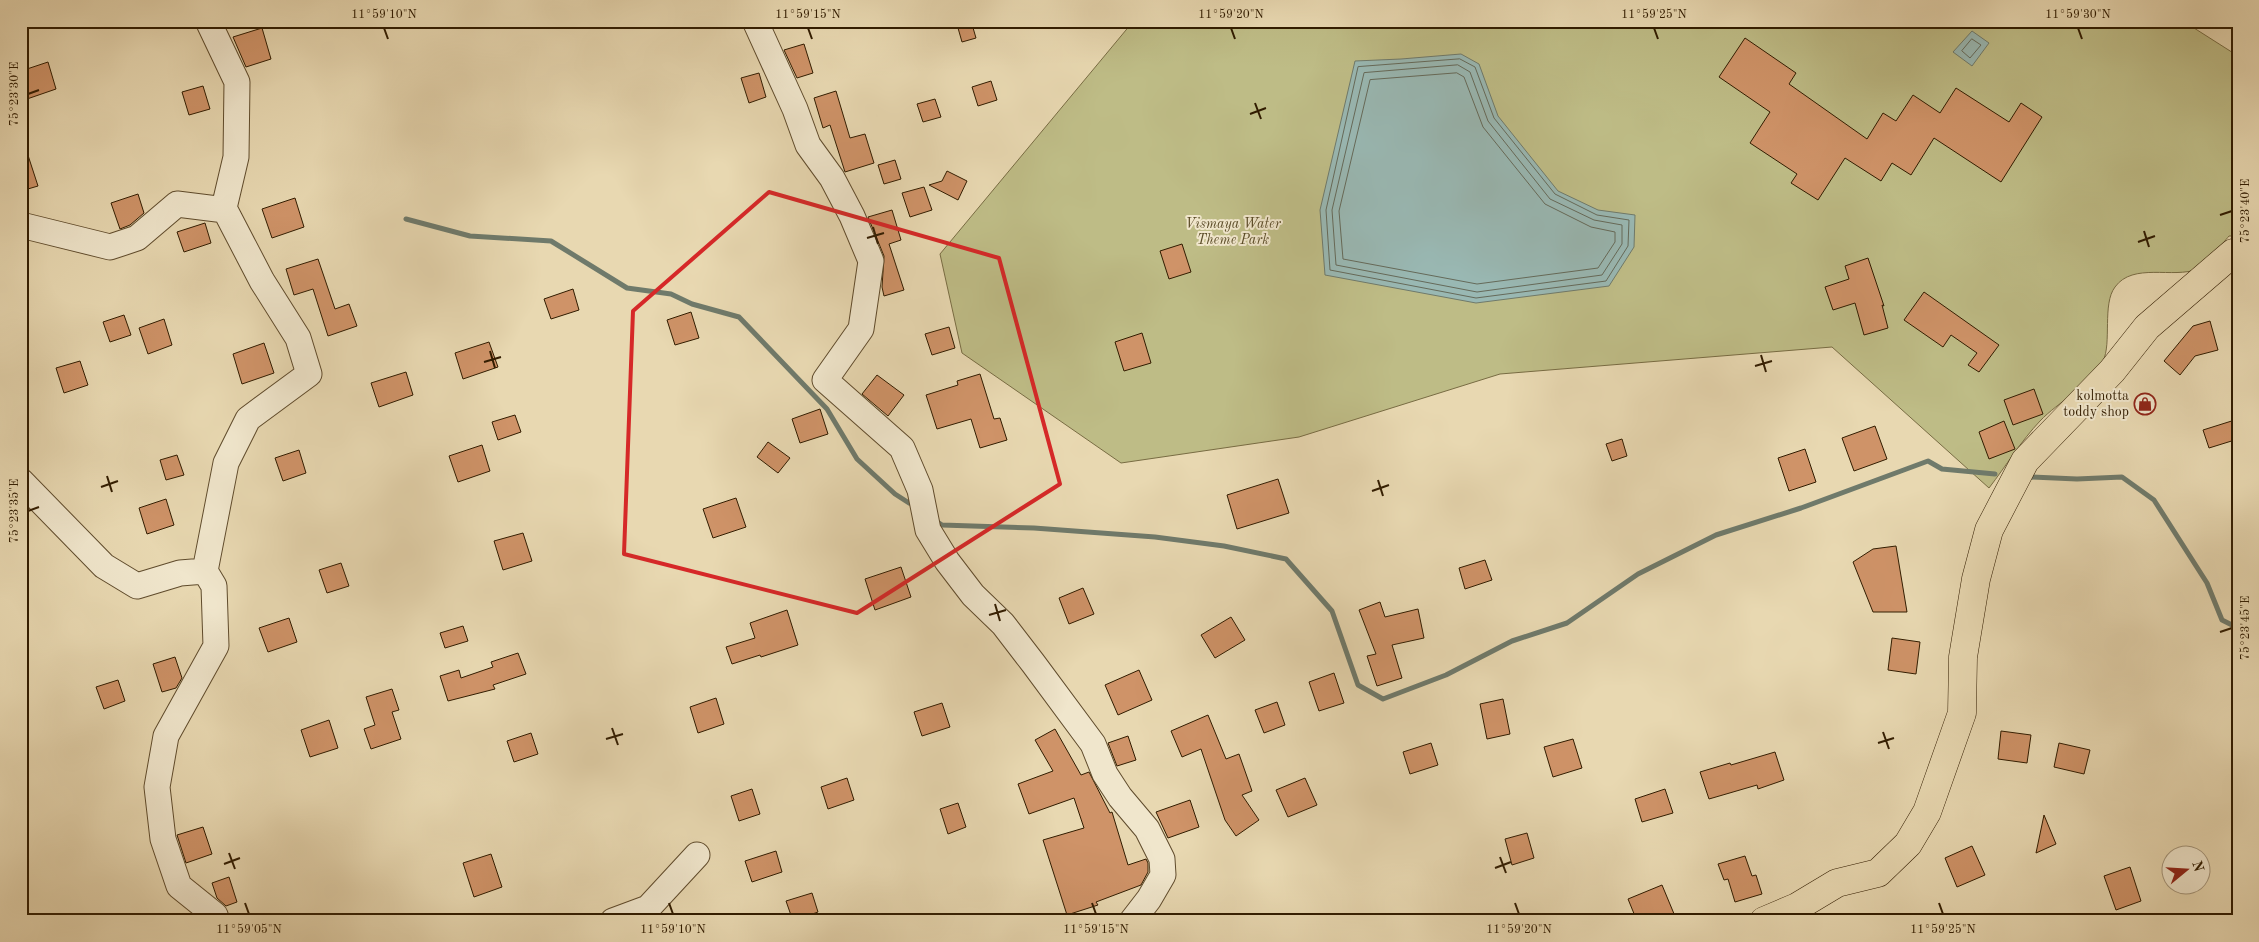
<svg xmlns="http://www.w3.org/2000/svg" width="2259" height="942" viewBox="0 0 2259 942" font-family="'Old Standard TT',serif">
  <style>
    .green { fill: #bebc86; stroke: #786c43 }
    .water { fill: #99b8b3; stroke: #6f7a6b }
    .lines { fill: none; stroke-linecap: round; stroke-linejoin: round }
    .shore { stroke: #656a5a; stroke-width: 1 }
    .stream { stroke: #6f7a6b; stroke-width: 5 }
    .building { fill: #cf9368; stroke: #311c00 }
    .minor-casing { stroke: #5f4b2c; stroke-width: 27 }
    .major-casing { stroke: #311c00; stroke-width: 29 }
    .minor { stroke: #f0e6cc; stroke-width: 25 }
    .major { stroke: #e8d8b1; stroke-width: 28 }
    .marked { fill: none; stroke: #d62828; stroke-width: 4; stroke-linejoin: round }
    .ticks { fill: none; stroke: #311c00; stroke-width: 2 }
    .labels { text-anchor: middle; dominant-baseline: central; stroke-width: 4; stroke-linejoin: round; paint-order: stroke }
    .park-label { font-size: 14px; font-style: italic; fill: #5b4c28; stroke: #f0e6cc }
    .poi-label { font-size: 14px; fill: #311c00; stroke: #f0e6cc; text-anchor: end }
    .neatline { fill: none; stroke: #311c00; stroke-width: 2 }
    .ticks-label { font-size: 12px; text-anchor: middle; fill: #311c00 }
  </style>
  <rect width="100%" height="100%" fill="#e8d8b1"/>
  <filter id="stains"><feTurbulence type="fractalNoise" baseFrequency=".004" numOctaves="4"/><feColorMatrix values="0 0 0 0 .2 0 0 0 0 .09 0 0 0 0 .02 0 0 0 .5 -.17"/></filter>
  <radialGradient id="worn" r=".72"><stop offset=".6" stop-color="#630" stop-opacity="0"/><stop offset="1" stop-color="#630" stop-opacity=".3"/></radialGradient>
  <path class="green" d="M1136 21H2183L2238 56V236H2229C2222 244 2206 266 2198 269 2173 279 2133 262 2115 287 2102 304 2112 343 2103 361 2091 385 2058 402 2040 421 2021 441 2006 466 1989 488L1832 347 1500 374 1299 437 1121 463 962 353 940 254 1131 24Z"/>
  <path class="water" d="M1972 31 1989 43 1972 66 1953 52Z
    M1461 54 1479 64 1498 116 1558 191 1598 210 1635 215 1634 247 1609 286 1476 303 1325 275 1320 210 1355 61 1401 59Z"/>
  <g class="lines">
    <path class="shore" d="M1972 39 1981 45 1970 58 1962 51Z
      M1460 59 1475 67 1494 118 1555 194 1597 215 1629 220 1628 246 1606 281 1476 298 1330 270 1326 210 1358 67Z
      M1458 65 1470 72 1488 121 1550 199 1594 220 1622 225V244L1602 275 1477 292 1336 265 1332 210 1364 73Z
      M1457 73 1464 77 1483 127 1545 204 1591 227 1615 232V242L1598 268 1477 284 1343 259 1339 211 1370 80Z"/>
    <path class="stream" d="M406 219 470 236 551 241 627 288 671 294 692 304 739 317 827 409 857 459 895 494 909 503
      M2030 477 2077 479 2122 477 2154 500 2207 583 2222 620 2238 628
      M939 523 942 525 1034 528 1155 537 1224 546 1286 559 1332 611 1358 685 1383 699 1446 675 1512 641 1567 623 1638 574 1716 535 1801 508 1928 461 1942 469 1995 474"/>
  </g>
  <path class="building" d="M956 21H971L976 38 962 42Z
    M262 28 271 59 246 67 233 37Z
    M1745 38 1796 73 1789 84 1867 139 1883 113 1896 121 1913 95 1940 113 1956 88 2009 122 2021 103 2042 117 2001 182 1934 138 1911 175 1892 163 1881 181 1845 158 1818 200 1791 183 1797 174 1750 143 1770 112 1719 77Z
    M804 44 813 73 797 78 784 50Z
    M48 62 56 89 27 99 21 82V71Z
    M759 73 766 97 749 103 741 78Z
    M991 81 997 100 978 106 972 87Z
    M203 86 210 109 189 115 182 92Z
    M836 91 850 138 865 134 874 163 845 172 830 125 823 128 814 98Z
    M935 99 941 117 923 122 917 104Z
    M24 143 38 186 21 191V144Z
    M895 160 901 179 884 184 878 165Z
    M947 171 967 181 958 200 929 185 942 181Z
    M924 187 932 210 910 217 902 193Z
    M138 194 144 213 130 225 120 229 111 203Z
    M295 198 304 227 272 238 262 209Z
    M892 210 901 240 889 244 904 290 884 296 882 287 884 256 868 217Z
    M205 223 211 243 184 252 177 232Z
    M1182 244 1191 272 1169 279 1160 251Z
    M1868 258 1884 306 1882 305 1888 328 1864 335 1855 303 1833 310 1825 287 1849 279 1845 266Z
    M318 259 335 309 349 304 357 326 328 336 313 289 294 295 286 269Z
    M573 289 579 310 551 319 544 299Z
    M1924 292 1999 345 1979 372 1968 365 1977 353 1951 335 1943 347 1904 320Z
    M691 312 699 338 675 345 667 320Z
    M124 315 131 335 110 342 103 322Z
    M164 319 172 345 148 354 139 328Z
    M2210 321 2218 350 2195 356 2180 375 2164 361 2193 326Z
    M949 327 955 348 932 355 925 334Z
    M1142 333 1151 363 1124 371 1115 342Z
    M489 342 498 367 463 379 455 353Z
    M264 343 274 373 242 384 233 354Z
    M80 361 88 385 64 393 56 368Z
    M406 372 413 395 379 407 371 383Z
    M980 374 994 419 1000 418 1007 440 980 448 971 419 937 429 926 395 958 385 957 381Z
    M877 375 904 395 888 416 862 394Z
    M2034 389 2043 414 2013 425 2004 400Z
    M820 409 828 434 800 443 792 419Z
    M515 415 521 432 498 440 492 422Z
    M2238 419V439L2209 448 2203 430Z
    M2004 421 2015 449 1989 459 1979 432Z
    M1875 426 1887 459 1854 471 1842 438Z
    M1622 439 1627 456 1612 461 1606 444Z
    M768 442 790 458 778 473 757 457Z
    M482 445 490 471 458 482 449 456Z
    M1805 449 1816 482 1789 491 1778 458Z
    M299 450 306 473 283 481 275 458Z
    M177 455 184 475 166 480 160 460Z
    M1278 479 1289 513 1237 529 1227 495Z
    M736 498 746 527 713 538 703 509Z
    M166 499 174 525 147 534 139 508Z
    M523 533 532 561 503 570 494 541Z
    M1896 546 1907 612H1873L1853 562 1873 549Z
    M1485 560 1492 580 1465 589 1459 568Z
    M341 563 349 586 327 593 319 570Z
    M901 567 911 597 875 610 865 579Z
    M1083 588 1094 614 1069 624 1059 598Z
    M1380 602 1385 617 1418 609 1424 638 1392 645 1402 678 1377 686 1367 656 1376 654 1359 610Z
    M787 610 798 645 761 657 760 655 732 664 726 647 755 638 750 623Z
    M1231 617 1245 640 1215 658 1201 635Z
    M289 618 297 642 268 652 259 628Z
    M463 626 468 641 445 648 440 633Z
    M1892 638 1920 642 1916 674 1888 670Z
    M518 653 526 674 493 685 495 689 448 701 440 676 459 670 461 678 493 667 491 662Z
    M175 657 182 678 176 688 162 692 153 664Z
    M1139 670 1152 700 1118 715 1105 685Z
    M1334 673 1344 703 1319 711 1309 682Z
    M118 680 125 701 104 709 96 687Z
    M392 689 399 710 392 712 401 739 371 749 364 729 375 725 366 697Z
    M716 698 724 724 698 733 690 707Z
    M1503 699 1510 734 1487 739 1480 704Z
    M1277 702 1285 725 1264 733 1255 710Z
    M942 703 950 727 922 736 914 712Z
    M1208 715 1226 759 1239 754 1252 791 1242 795 1259 820 1236 836 1225 820 1201 749 1182 757 1171 731Z
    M329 720 338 748 310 757 301 730Z
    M1055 729 1081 775 1089 772 1110 813 1112 812 1128 865 1146 859 1148 863V872L1141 885 1096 902 1098 905 1067 915 1043 840 1084 828 1074 798 1029 814 1018 784 1053 771 1035 740Z
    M2001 731 2031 735 2027 763 1998 759Z
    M531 733 538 754 514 762 507 741Z
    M1128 736 1136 760 1117 766 1108 743Z
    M1573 739 1582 768 1553 777 1544 747Z
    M1431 743 1438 765 1410 774 1403 752Z
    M2059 743 2090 750 2084 774 2054 767Z
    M1775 752 1784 780 1758 789 1757 785 1709 799 1700 772 1730 763 1731 765Z
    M847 778 854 800 828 809 821 787Z
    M1305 778 1317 805 1288 817 1276 790Z
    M752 789 760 814 739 821 731 796Z
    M1665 789 1673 813 1642 822 1635 799Z
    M1190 800 1199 827 1168 838 1156 812Z
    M958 803 966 827 948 834 940 809Z
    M2044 815 2056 844 2036 853Z
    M203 827 212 854 186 863 177 835Z
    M1527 833 1534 858 1512 865 1505 839Z
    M1972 846 1985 875 1957 887 1945 858Z
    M776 851 782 872 752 882 745 861Z
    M491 854 502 887 474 897 463 863Z
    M1745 856 1752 876 1756 875 1762 894 1735 902 1728 879 1724 880 1718 864Z
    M2130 867 2141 901 2116 910 2104 876Z
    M229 877 237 902 226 906 217 898 212 883Z
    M1662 885 1677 921H1637L1628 899Z
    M812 893 818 912 793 921 786 901Z"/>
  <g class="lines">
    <g class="minor-casing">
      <path id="minor" d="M755 21 795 109 808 145 832 178 852 216 871 261 861 329 825 380 902 448 920 490 928 530 947 561 973 595 1003 624 1033 663 1093 744 1105 774 1120 797 1147 829 1162 859 1163 875 1149 899 1132 921
        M21 225 110 247 137 238 177 204 225 210
        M21 481 104 566 137 586 180 573 205 571 214 586 216 646 166 736 157 787 163 839 179 886 215 915 217 921
        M205 571 226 463 248 419 309 374 298 338 262 281 224 208 236 157 237 82 208 21
        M613 921 648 908 697 855"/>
    </g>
    <g class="major-casing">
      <path id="major" d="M1764 921 1797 907 1837 883 1878 873 1908 844 1927 812 1962 713 1963 657 1976 579 1989 530 2025 461 2112 371 2147 327 2233 253H2238"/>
    </g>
    <use href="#minor" class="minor"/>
    <use href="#major" class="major"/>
  </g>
  <path class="marked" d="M769 192 999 258 1060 484 857 613 624 554 633 311Z"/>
  <path class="ticks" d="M384 28 388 39M808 28 812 39M1231 28 1235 39M1654 28 1658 39M2078 28 2082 39M28 94 39 90M1255 103 1261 119M1250 114 1266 108M2220 215 2232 211M873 227 878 244M2144 231 2149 247M867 238 884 233M2138 242 2155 236M490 351 495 368M1761 355 1766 372M484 362 501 357M1755 366 1772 361M107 476 112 492M1378 480 1383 496M101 487 118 481M1372 491 1389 485M28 511 39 507M995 604 1000 621M989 615 1006 610M2220 632 2232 628M612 728 618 745M1883 732 1889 749M606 739 623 734M1878 743 1894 738M229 853 235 869M1500 857 1506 873M224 864 240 858M1495 868 1511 862M245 903 249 914M669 903 673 914M1092 903 1096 914M1515 903 1519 914M1939 903 1943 914"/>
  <defs>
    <g id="shop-ring" transform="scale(1.125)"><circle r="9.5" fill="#f0e6cc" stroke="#8f2418" stroke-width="1.5"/><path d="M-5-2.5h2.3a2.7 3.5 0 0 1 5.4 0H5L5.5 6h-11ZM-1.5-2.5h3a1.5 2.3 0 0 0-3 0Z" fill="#8f2418"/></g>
  </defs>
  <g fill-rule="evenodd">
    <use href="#shop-ring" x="2145" y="404"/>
  </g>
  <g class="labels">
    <g class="park-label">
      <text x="1233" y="224">Vismaya Water<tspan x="1233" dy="16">Theme Park</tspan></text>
    </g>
    <g class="poi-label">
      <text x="2129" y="396">kolmotta<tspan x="2129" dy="16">toddy shop</tspan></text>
    </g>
  </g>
  <rect width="2259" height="942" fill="none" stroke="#e8d8b1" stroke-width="55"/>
  <g transform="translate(2186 870) rotate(72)"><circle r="24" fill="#f0e6cc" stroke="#a4957a"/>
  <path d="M0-4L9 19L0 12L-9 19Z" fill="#8f2418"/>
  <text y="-8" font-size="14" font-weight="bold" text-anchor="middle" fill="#311c00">N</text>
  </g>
  <rect x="28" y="28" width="2204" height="886" class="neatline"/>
  <g class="ticks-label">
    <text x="384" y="18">11°59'10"N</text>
    <text x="808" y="18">11°59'15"N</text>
    <text x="1231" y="18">11°59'20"N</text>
    <text x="1654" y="18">11°59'25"N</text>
    <text x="2078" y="18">11°59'30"N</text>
    <text transform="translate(14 94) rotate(-90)" y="4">75°23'30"E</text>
    <text transform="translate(2245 211) rotate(-90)" y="4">75°23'40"E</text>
    <text transform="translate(14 511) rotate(-90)" y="4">75°23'35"E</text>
    <text transform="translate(2245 628) rotate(-90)" y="4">75°23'45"E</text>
    <text x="249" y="933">11°59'05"N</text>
    <text x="673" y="933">11°59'10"N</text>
    <text x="1096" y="933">11°59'15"N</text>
    <text x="1519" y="933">11°59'20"N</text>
    <text x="1943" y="933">11°59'25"N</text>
  </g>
  <rect width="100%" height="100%" filter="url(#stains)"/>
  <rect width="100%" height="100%" fill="url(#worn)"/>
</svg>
